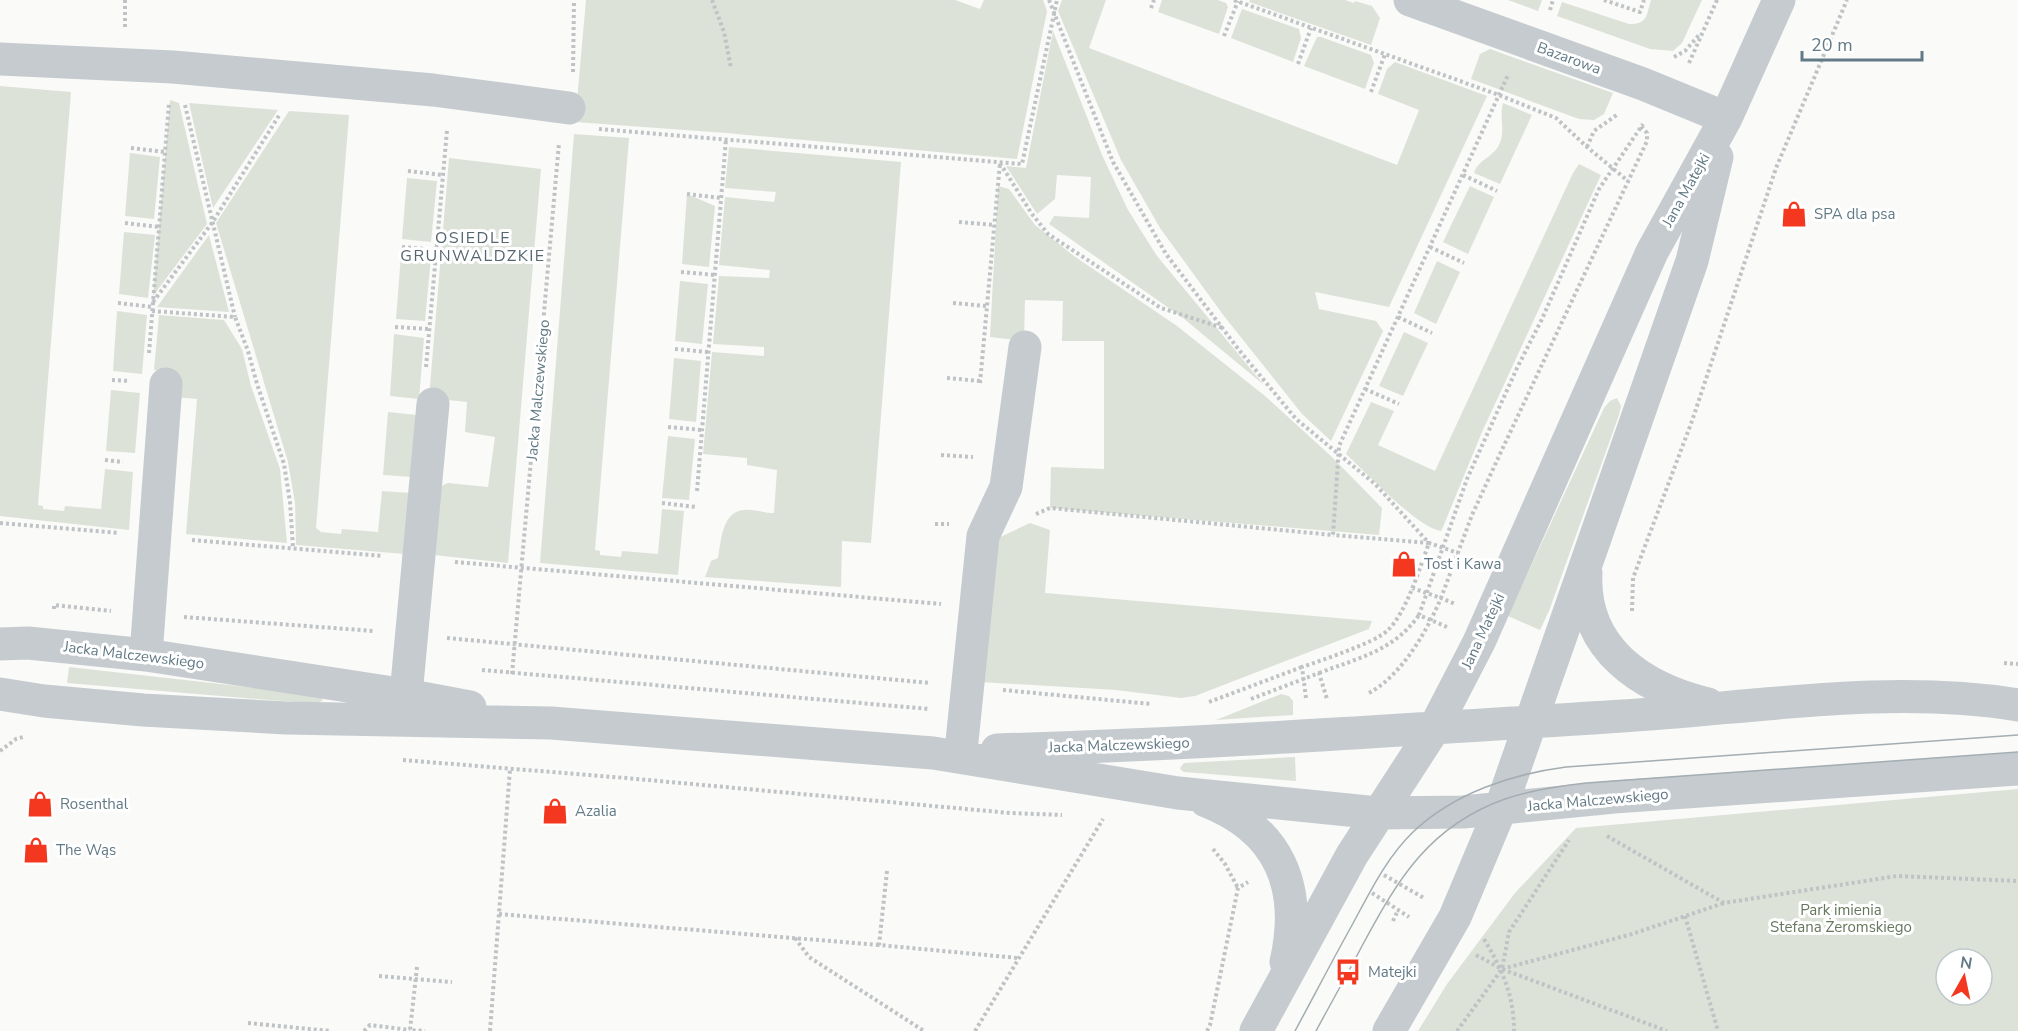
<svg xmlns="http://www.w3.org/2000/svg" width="2018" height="1031" viewBox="0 0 2018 1031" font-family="'Nunito Sans',sans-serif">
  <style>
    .green { fill: #dde2d8; fill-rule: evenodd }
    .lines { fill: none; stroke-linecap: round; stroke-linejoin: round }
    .path { stroke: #bfc3c5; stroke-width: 4; stroke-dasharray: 3 3; stroke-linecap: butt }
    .minor { stroke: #c5cbce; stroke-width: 33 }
    .tram { stroke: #a3adb2; stroke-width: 1.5 }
    .labels { text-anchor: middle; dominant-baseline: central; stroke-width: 6; stroke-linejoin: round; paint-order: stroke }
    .street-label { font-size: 15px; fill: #627a85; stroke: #fff }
    .poi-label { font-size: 15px; fill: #627a85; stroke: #fff; text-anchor: start }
    .park-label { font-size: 15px; fill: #66775e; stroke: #fff }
    .neighbourhood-label { font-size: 16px; letter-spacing: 1.5px; fill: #556770; stroke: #fff }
  </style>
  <rect width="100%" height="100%" fill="#fafaf8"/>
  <path class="green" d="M586 0H955L980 9 984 0H1043L1047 11 1017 159 726 133 575 122Z
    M1062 0H1106L1089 48 1397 165 1419 110 1378 94 1387 69 1395 62 1487 96 1389 307 1315 292 1319 309 1376 321 1383 331 1331 441 1302 414 1224 316 1160 228 1121 160 1058 11Z
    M1162 0H1218L1226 3 1228 7 1219 34 1158 12Z
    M1250 0H1345L1354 3 1355 1 1372 6 1380 18 1371 45 1249 2Z
    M1508 0H1542L1538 11Z
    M1651 0H1702L1682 43 1673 51 1650 49 1557 16 1562 2 1629 24C1648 24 1646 16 1651 0Z
    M1242 9 1299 29 1301 38 1293 62 1231 38Z
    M1053 31 1102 155 1128 210 1157 256 1264 385 1183 318 1049 224 1054 216 1089 218 1091 177 1057 175 1055 199 1037 214 1006 166 1026 168Z
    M1317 37H1321L1371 55 1374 63 1365 89 1304 66Z
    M1490 49 1613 93 1604 114 1594 120 1579 119 1471 79 1480 54Z
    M0 86 71 92 38 505 43 506V509L64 511 65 506 101 509 105 469 133 472 129 530 0 516Z
    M170 100 179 103 207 224 153 296Z
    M189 103 278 110 213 208Z
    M1503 103 1532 115 1500 184 1474 173C1478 160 1493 157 1499 145 1506 132 1499 117 1503 103Z
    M289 111 349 115 316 528 321 532 341 534 342 529 378 532 382 491 411 493 405 554 296 545 295 503 288 462 216 223Z
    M574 134 629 138 595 550 600 551V555L621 557 622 551 658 554 662 509 684 511 678 575 540 563Z
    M729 147 901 162 871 543 842 541 841 587 705 577 711 561 718 558C721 542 722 511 744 510 753 509 764 513 774 513L777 470 747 465V458L703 454 712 352 764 356V347L713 344 719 276 769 278 770 270 719 265 725 197 774 202 776 192 725 188Z
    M130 153 160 157 154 219 125 216Z
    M449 158 541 169 508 563 434 555 440 489 443 485 448 483 488 487 495 437 465 432 467 402 429 398Z
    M1579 164 1601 175 1482 432 1443 527 1441 531C1416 527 1366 472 1346 454L1371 402 1394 411 1378 445 1435 471 1573 173Z
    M407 178 437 181 431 242 402 239Z
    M998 186 1009 189 1035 225 1074 256 1177 326 1265 396 1332 457 1382 508 1379 535 1050 508 1051 467 1104 469V341H1062L1063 301 1025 300 1024 341 990 337Z
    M1470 186 1494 197 1468 254 1443 242Z
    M687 194 715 206 709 267 682 264Z
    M124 232 155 235 148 298 119 294Z
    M209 235 229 312 157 307Z
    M401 255 431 257 425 321 396 319Z
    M1437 261 1460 272 1436 324 1414 313Z
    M680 281 708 284 702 344 675 341Z
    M117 311 147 315 142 374 113 371Z
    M159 315 224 320 242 349 251 386 280 469 287 543 186 534 197 399 174 397V372L154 370Z
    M1404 332 1428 343 1403 396 1379 386Z
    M394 334 424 338 419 399 390 396Z
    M674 358 701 361 696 422 669 419Z
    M111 390 140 393 135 453 106 451Z
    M1617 398 1621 406 1619 415 1549 611 1540 630 1508 616 1604 408 1610 401Z
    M388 412 417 415 412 477 383 475Z
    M668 436 695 439 689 500 662 498Z
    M1030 523 1050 530 1045 593 1372 621 1369 629 1195 696 1181 698 1116 690 980 682 994 540Z
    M69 667 318 695 323 700 317 704 67 683Z
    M1281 694 1289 696 1293 701V715L1216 720Z
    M1295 757 1296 781 1184 772 1181 770 1180 768 1184 763Z
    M2018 789V1031H1418L1447 984 1515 893 1576 828ZM1946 959H1982V995H1946Z"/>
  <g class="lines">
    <path class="path" d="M125 0V29
      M712 0 724 32 731 68
      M1049 0 1113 162 1166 254 1239 350 1296 419 1375 484 1429 543 1458 553
      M1234 0 1499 95 1556 118 1587 147 1628 181
      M1604 0 1640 12 1644 0
      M1151 8 1154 0
      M1550 10 1553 0
      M1224 36 1238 1
      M1674 57 1685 51 1700 34
      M1689 63 1717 0
      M1298 64 1311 28
      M573 72 574 0
      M1371 92 1385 54
      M185 105 235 317
      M599 129 1022 164 1057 0
      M1587 147 1594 131 1618 114
      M131 148 165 152
      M1000 163 1032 214 1048 234 1161 308 1223 328
      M408 171 443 175
      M1463 175 1497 191
      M687 194 721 198
      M959 222 994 225
      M125 223 159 227
      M402 247 436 250
      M1430 247 1464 263
      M681 272 715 275
      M153 302 212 223 280 114
      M118 303 153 307
      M953 303 986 306
      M152 311 235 317 248 351 257 384 284 464 290 502 293 548
      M1398 317 1432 333
      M395 327 429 329
      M675 349 708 352
      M149 353 169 103
      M426 367 447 130
      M947 378 980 381
      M112 380 130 381
      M980 383 1000 163
      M1365 389 1399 404
      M668 427 702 430
      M941 455 973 457
      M105 460 123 462
      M697 491 726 139
      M662 503 696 507
      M1036 514 1050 508 1333 535 1339 446 1508 75
      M0 523 119 533
      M935 524H949
      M192 540 382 556
      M455 562 941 604
      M1412 588 1441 598 1472 515 1500 454 1647 141V133L1640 125
      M54 609V605L111 611
      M1632 611 1633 578 1692 421 1776 168 1847 0
      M184 617 374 631
      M1447 627 1419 615 1467 479 1517 368 1542 319 1599 189 1643 124
      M447 638 930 683
      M2004 663 2018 664
      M482 670 929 709
      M1319 673C1358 658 1394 651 1419 615
      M512 674 559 143
      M1003 690 1151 704
      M1369 693C1402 675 1427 631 1441 598L1455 604
      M1306 698 1302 667C1322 660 1374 643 1387 631 1406 614 1420 567 1429 543L1333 535
      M1251 699 1319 673 1327 699
      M1209 702 1302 667
      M0 751 16 739 23 737
      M403 760 626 778 1010 813 1062 815
      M1607 836 1724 903 1897 876 2018 881
      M1213 849 1225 864 1238 888
      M887 871 879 945 1018 958
      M1384 875 1424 898
      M1372 893 1409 917
      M499 914 879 945
      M1685 916 1718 1031
      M1393 921 1398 910
      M795 938 809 957 924 1031
      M1484 939C1502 969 1514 995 1514 1031
      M1476 955 1502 969 1667 1031
      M417 967 410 1030 425 1031
      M1502 969 1632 934 1724 903
      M379 976 452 982
      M248 1023 330 1031
      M364 1031 370 1025 410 1030
      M490 1031 510 769
      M975 1031 1103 819
      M1207 1031 1210 1025 1238 888 1248 882
      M1457 1031 1502 969 1509 932 1569 840"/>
    <path class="minor" d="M1410 0 1643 84 1726 118
      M0 59 173 67 433 90 569 108
      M1586 573C1582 649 1642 688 1708 704
      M0 644 28 643 146 655 406 695 470 707
      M146 655 166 384
      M0 694 44 701 143 710 286 718 551 723 933 753 1178 793 1378 813 1463 812 1614 797 2018 769
      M406 695 433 404
      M997 750C1206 744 1415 729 1623 716 1753 708 1889 684 2018 705
      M961 751 983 536 1006 487 1025 347
      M1206 801C1280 830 1303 887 1286 962
      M1256 1031 1352 855 1435 727 1479 642 1652 252 1726 118 1779 0
      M1389 1031 1455 917 1500 810 1692 261 1717 157"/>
    <path class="tram" d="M1295 1031C1314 996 1332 961 1351 927 1369 894 1386 858 1413 832 1454 793 1512 774 1566 767L2018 735
      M1316 1031C1331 1003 1347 975 1362 946 1398 879 1429 826 1505 799 1531 790 1559 786 1586 783L2018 752"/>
  </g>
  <defs>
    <g id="shop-bare" transform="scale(2.07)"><path d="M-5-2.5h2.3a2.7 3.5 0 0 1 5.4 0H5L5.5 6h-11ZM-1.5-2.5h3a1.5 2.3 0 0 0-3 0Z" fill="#f3381f" stroke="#fff" stroke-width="2.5" paint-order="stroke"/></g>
    <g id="bus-bare" transform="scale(2.07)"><path d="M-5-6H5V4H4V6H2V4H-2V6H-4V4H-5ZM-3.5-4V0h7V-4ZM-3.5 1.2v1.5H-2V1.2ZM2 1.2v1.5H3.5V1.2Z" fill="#f3381f" stroke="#fff" stroke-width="2.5" paint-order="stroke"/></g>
  </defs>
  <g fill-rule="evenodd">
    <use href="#shop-bare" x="1794" y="214"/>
    <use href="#shop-bare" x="1404" y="564"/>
    <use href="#shop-bare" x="40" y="804"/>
    <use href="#shop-bare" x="555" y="811"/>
    <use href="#shop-bare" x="36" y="850"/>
    <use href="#bus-bare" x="1348" y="972"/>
  </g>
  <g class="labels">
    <g class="street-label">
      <text transform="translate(1569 58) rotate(20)">Bazarowa</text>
      <text transform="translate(1686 190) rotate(-61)">Jana Matejki</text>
      <text transform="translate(538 390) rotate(-85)">Jacka Malczewskiego</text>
      <text transform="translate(1483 631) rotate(-65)">Jana Matejki</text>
      <text transform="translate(134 655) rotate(7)">Jacka Malczewskiego</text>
      <text transform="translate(1119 745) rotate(-2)">Jacka Malczewskiego</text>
      <text transform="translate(1598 800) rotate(-5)">Jacka Malczewskiego</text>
    </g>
    <g class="poi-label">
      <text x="1814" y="214">SPA dla psa</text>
      <text x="1424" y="564">Tost i Kawa</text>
      <text x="60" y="804">Rosenthal</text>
      <text x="575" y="811">Azalia</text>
      <text x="56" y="850">The Wąs</text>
      <text x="1368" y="972">Matejki</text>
    </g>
    <g class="park-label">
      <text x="1841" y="910">Park imienia<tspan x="1841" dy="17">Stefana Żeromskiego</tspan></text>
    </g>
    <g class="neighbourhood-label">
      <text x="473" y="238">OSIEDLE<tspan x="473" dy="18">GRUNWALDZKIE</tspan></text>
    </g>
  </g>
  <g transform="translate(1964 977) rotate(9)"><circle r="28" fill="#ffffff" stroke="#c0cace" stroke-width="1.5"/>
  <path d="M0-4.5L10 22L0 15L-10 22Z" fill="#f3381f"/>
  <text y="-9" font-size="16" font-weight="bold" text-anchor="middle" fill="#627a85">N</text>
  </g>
  <path d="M1802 51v9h120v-9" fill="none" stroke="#627a85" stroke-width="3"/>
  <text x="1811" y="51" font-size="18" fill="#627a85" stroke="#ffffff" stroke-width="4.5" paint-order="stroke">20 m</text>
</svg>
